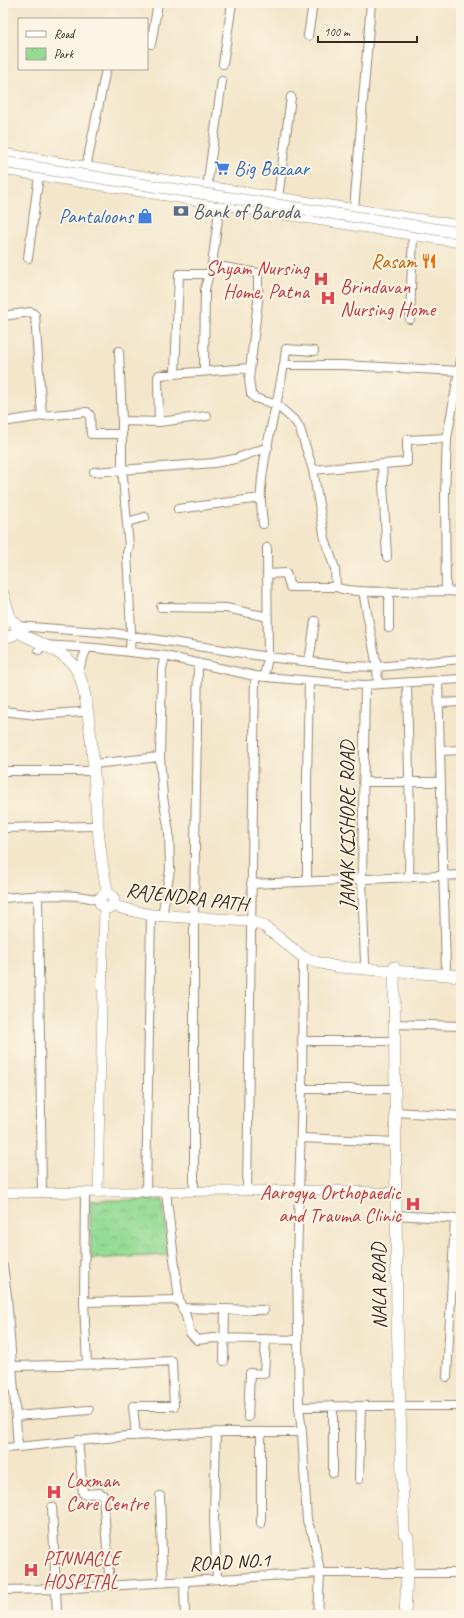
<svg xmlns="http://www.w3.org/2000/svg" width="464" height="1618" viewBox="0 0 464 1618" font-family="Caveat,sans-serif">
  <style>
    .park { fill: url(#park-crowns); stroke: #68825a }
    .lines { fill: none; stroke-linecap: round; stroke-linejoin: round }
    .minor-casing { stroke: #978874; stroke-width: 10 }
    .tertiary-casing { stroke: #978874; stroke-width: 10 }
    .secondary-casing { stroke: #978874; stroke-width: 12 }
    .minor { stroke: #fff; stroke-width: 8 }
    .tertiary { stroke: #fff; stroke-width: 9 }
    .secondary { stroke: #fff; stroke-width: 11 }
    .secondary-bridge-casing { stroke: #978874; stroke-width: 12; stroke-linecap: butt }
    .secondary-bridge { stroke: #fff; stroke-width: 11 }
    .labels { text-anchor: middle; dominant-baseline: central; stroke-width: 4; stroke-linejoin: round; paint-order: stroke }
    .shop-label { font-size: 20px; fill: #366cbe; stroke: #fcf5e5; text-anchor: start }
    .service-label { font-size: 20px; fill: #4e5e75; stroke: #fcf5e5; text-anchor: start }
    .food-label { font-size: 20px; fill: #c56008; stroke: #fcf5e5; text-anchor: end }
    .health-label { font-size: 20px; fill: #be3a42; stroke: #fcf5e5; text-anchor: start }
    .street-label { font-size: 20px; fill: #3b2a1e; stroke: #fcf5e5 }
  </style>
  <defs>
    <pattern id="park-crowns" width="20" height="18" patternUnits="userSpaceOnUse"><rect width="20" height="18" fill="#94db95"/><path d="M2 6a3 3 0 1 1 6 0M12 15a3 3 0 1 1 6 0" fill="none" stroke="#80bc80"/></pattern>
  </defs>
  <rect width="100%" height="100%" fill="#fcf5e5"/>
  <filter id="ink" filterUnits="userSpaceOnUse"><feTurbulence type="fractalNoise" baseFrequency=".025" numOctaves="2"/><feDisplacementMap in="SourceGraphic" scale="8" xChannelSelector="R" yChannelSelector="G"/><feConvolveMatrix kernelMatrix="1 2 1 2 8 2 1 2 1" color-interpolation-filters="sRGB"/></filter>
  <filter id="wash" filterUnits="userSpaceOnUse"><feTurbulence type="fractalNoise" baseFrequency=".012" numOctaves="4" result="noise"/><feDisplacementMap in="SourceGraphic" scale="16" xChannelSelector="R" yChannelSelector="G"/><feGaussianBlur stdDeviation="0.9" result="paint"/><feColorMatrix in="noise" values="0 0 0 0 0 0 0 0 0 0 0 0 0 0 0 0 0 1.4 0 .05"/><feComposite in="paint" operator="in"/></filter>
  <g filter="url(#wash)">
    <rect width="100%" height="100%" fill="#f3e6ca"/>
    <path class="park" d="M90 1200H163L168 1255 91 1259Z"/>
  </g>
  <g filter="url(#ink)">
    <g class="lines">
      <g class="minor-casing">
        <path id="minor" d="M308 36 313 3
          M151 44 158 3
          M223 64 232 3
          M86 168 106 69
          M207 187 222 81
          M278 198 291 97
          M220 203 212 265 258 273V301L249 379 251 394 255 398 277 405 296 422 300 429 313 470 325 539 335 569 336 587C352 595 424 591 446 591L445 495 447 438 461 360
          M354 210 371 3
          M28 258 39 175
          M3 316 31 312 35 315 42 416
          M410 319 413 234
          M119 351 122 421V466L129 547 127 553 131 631 130 652
          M284 365H342L460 371
          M204 371 205 289 210 270
          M175 373 179 274H208
          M122 421 159 422 207 416
          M3 422 42 416 87 412 90 415 91 434H122
          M159 422 158 377 159 375 250 368
          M382 464 387 557
          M313 470 407 462V440L447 438
          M94 472 214 463 235 459 268 447
          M178 509 261 498
          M127 522 145 517
          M263 524C262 512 260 501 261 490 264 442 281 397 286 349L314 351
          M267 574 286 573 290 587H336
          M363 591 377 667 378 684
          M389 591V628
          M446 591 461 592
          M161 607 226 608 268 617
          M16 626 114 633 268 657 346 666 377 667 461 659
          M39 650 42 645 95 648 165 656 255 676 347 684 365 685 461 679
          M309 662 315 621
          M79 673 81 663 87 648
          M264 677 268 657 267 548
          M438 681 446 969
          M407 683 410 820 409 878
          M365 685 362 879 365 964
          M439 703 461 702
          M3 711 37 715 81 712
          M440 751 461 750
          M93 764 160 757
          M3 771H87
          M363 782H441
          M3 828 92 826
          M307 882V780L309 681
          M251 884 461 875
          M38 896 42 1193
          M3 898C28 896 77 892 100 901
          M163 910 170 870 169 832 163 797 160 757 162 669 165 656
          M194 911 198 663
          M395 1024 461 1026
          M302 1041H395
          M302 1089H395
          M395 1112 461 1116
          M301 1138 396 1142
          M247 1191 255 676
          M194 1192V917
          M85 1193 84 1302 179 1300 166 1192
          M146 1193 151 915
          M396 1215 461 1219
          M3 1266 7 1296 18 1447 127 1436 226 1432H302L299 1407 297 1260 302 1089 303 957
          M179 1300 186 1316 190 1333 197 1340 214 1338 298 1340
          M84 1302 87 1365
          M182 1308 264 1310
          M224 1361 225 1309
          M12 1366 117 1364 172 1361 174 1406H133L136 1436
          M447 1377 455 1218
          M3 1383H13
          M299 1407 361 1406
          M16 1416 89 1410
          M248 1417 250 1373 264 1374 266 1339
          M216 1432 214 1520 217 1579
          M302 1432 307 1521 314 1538 320 1573 318 1615
          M78 1440 83 1493 84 1494 100 1493 103 1495 110 1586
          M3 1448 18 1447
          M333 1473V1406
          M359 1479 361 1406H461
          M160 1496 163 1583
          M52 1507 56 1589 320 1573H461
          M261 1524V1432
          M184 1581 185 1615
          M3 1590 56 1589 57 1615"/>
      </g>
      <g class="tertiary-casing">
        <path id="tertiary" d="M3 1193 331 1190 396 1193
          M98 1193 104 908"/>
      </g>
      <g class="secondary-casing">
        <path id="secondary" d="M3 154 200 186 461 226
          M3 169 461 242
          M3 594 11 620
          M3 621C21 613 21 643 3 635
          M16 631C32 640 59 650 71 662 77 669 81 678 83 687 98 755 92 826 108 894
          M100 901a7 7 0 1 1 14 0a7 7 0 1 1-14 0Z
          M113 906 151 915 251 921 264 926 303 957 316 962 338 967 461 976
          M394 967 397 1318 404 1533
          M404 1533 408 1538 409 1566 407 1574 405 1615"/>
      </g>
      <use href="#minor" class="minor"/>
      <use href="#tertiary" class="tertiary"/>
      <use href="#secondary" class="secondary"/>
      <g class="secondary-bridge-casing">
        <path id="secondary-bridge" d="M3 162 107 179 461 233"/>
      </g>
      <use href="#secondary-bridge" class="secondary-bridge"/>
    </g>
  </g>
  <defs>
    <g id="supermarket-bare" transform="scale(1.2)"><path d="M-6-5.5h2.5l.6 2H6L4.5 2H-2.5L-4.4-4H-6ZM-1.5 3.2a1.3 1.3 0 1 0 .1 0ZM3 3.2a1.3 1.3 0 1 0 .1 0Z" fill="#3f7fe0" stroke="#fcf5e5" stroke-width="2.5" paint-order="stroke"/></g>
    <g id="bank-bare" transform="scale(1.2)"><path d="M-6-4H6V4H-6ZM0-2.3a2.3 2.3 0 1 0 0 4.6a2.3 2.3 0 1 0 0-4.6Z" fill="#5c6f8a" stroke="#fcf5e5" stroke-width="2.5" paint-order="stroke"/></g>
    <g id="shop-bare" transform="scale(1.2)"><path d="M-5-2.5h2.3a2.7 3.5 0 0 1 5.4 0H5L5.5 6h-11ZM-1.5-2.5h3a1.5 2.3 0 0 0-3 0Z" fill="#3f7fe0" stroke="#fcf5e5" stroke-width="2.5" paint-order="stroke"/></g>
    <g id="restaurant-bare" transform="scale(1.2)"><path d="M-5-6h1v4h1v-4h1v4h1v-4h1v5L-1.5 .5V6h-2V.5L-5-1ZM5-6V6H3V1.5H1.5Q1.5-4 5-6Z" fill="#e8710a" stroke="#fcf5e5" stroke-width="2.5" paint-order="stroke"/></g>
    <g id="hospital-bare" transform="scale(1.2)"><path d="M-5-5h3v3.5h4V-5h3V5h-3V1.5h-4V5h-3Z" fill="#e0444e" stroke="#fcf5e5" stroke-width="2.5" paint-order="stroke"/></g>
  </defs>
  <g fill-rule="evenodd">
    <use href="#supermarket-bare" x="222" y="168"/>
    <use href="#bank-bare" x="181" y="211"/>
    <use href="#shop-bare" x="145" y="216"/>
    <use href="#restaurant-bare" x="429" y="261"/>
    <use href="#hospital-bare" x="321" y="279"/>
    <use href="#hospital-bare" x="328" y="298"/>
    <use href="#hospital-bare" x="413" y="1204"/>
    <use href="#hospital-bare" x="54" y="1492"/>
    <use href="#hospital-bare" x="31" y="1570"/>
  </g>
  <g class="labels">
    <g class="shop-label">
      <text x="234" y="168">Big Bazaar</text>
      <text x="133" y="216" text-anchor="end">Pantaloons</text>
    </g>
    <g class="service-label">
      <text x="193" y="211">Bank of Baroda</text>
    </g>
    <g class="food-label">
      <text x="417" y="261">Rasam</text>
    </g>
    <g class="health-label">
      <text x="309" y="268" text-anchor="end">Shyam Nursing<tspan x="309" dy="23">Home, Patna</tspan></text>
      <text x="340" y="286">Brindavan<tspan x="340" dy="23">Nursing Home</tspan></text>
      <text x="401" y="1192" text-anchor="end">Aarogya Orthopaedic<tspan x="401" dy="23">and Trauma Clinic</tspan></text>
      <text x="66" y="1480">Laxman<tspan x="66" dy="23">Care Centre</tspan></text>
      <text x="43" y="1558">PINNACLE<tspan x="43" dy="23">HOSPITAL</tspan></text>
    </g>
    <g class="street-label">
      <text transform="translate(347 825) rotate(-90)">JANAK KISHORE ROAD</text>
      <text transform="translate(187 897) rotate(7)">RAJENDRA PATH</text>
      <text transform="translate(379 1286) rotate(-91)">NALA ROAD</text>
      <text transform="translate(230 1562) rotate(-3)">ROAD NO.1</text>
    </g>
  </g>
  <rect width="464" height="1618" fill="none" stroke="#fcf5e5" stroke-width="16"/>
  <rect x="18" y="18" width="130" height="52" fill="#fcf5e5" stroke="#afa495"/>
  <rect x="26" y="31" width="20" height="6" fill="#ffffff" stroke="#afa495"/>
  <text x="54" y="38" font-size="12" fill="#3b2a1e">Road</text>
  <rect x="26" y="48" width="20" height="12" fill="url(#park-crowns)" stroke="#afa495"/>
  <text x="54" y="58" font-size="12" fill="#3b2a1e">Park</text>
  <path d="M318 36v6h99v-6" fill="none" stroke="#3b2a1e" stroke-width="2"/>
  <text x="324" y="36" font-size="12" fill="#3b2a1e" stroke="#fcf5e5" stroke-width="3" paint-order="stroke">100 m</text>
</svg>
